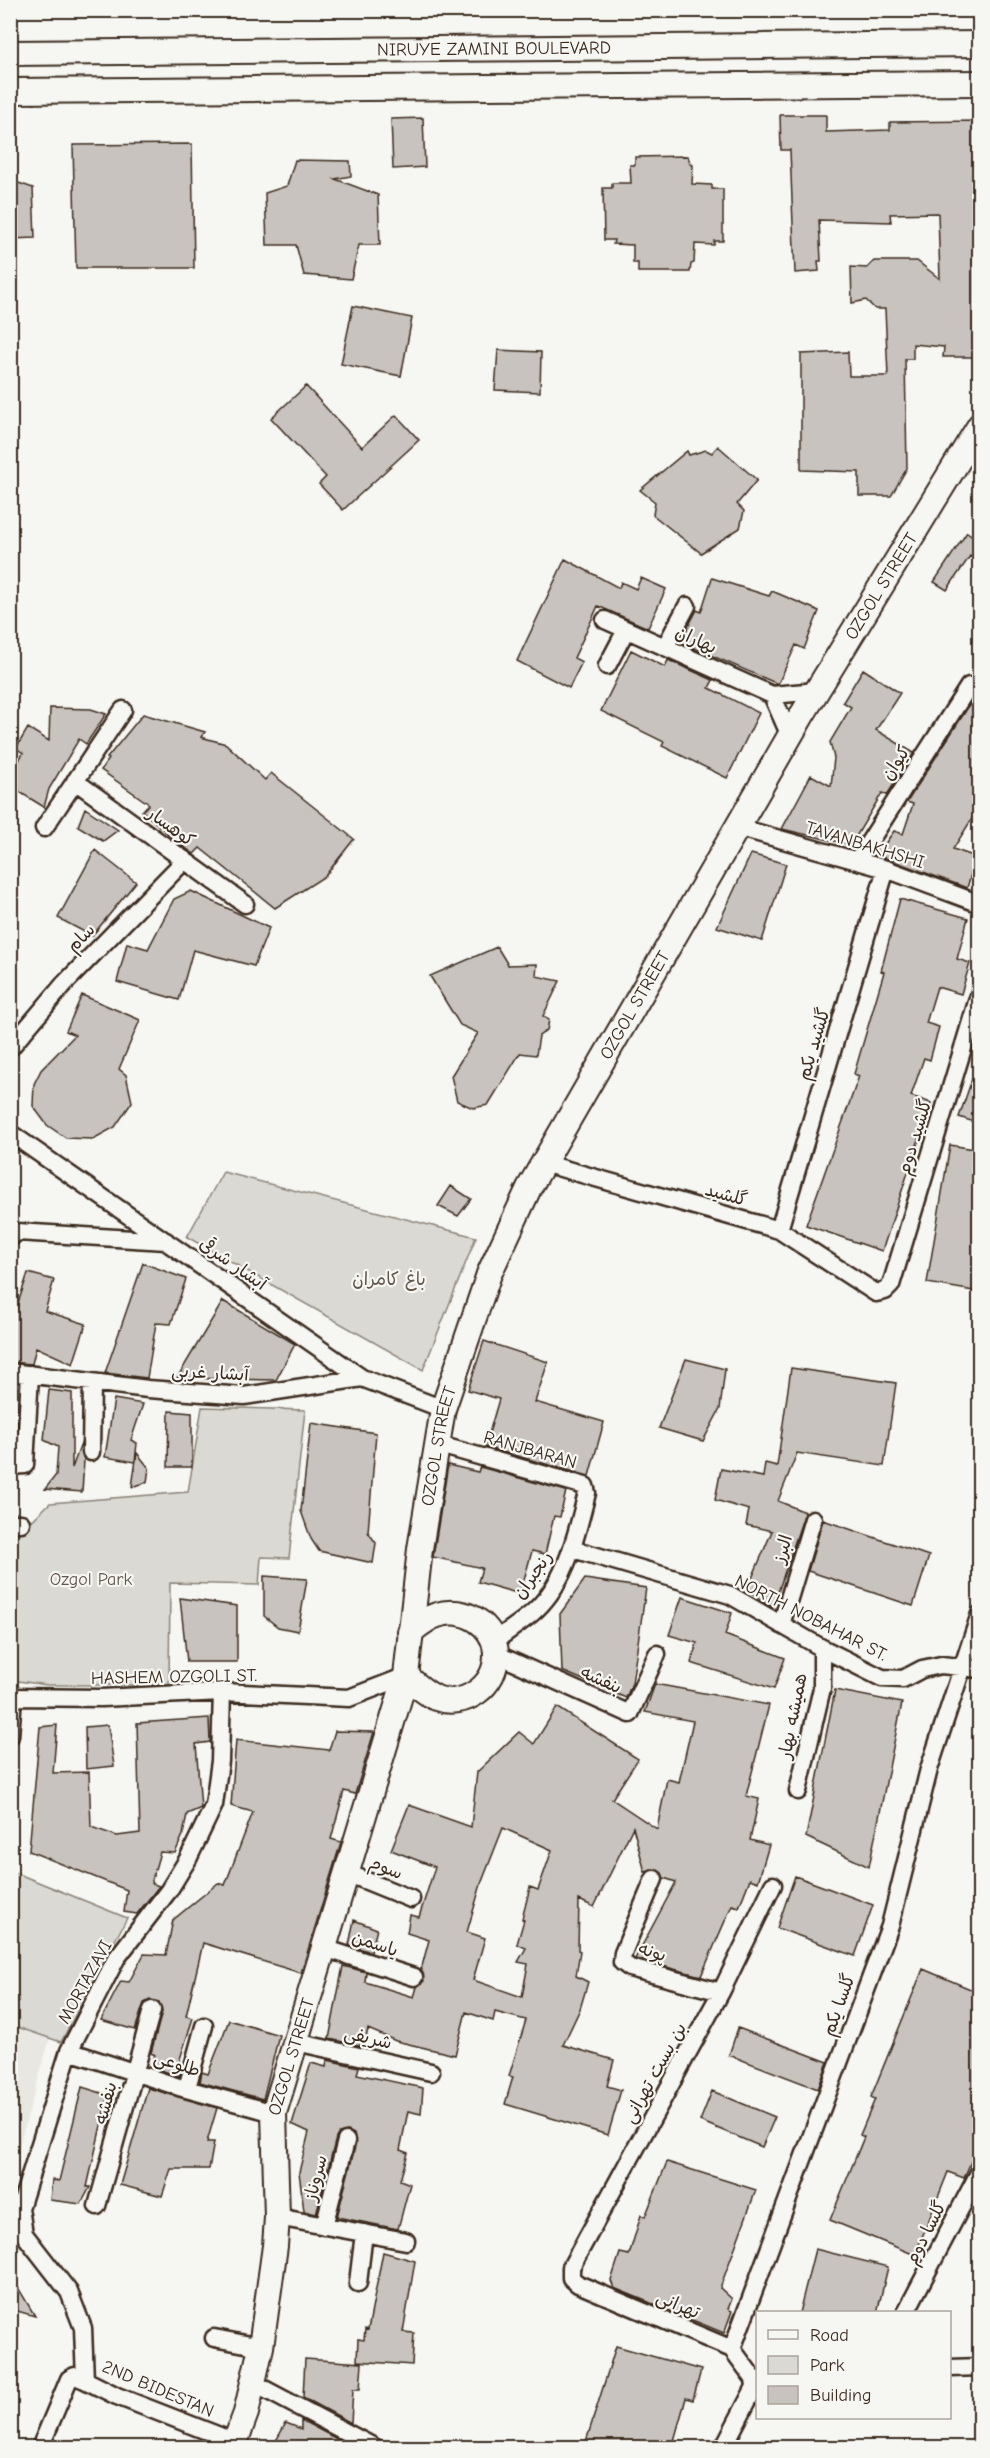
<svg xmlns="http://www.w3.org/2000/svg" width="990" height="2458" viewBox="0 0 990 2458" font-family="'Comic Neue','Playpen Sans Arabic',sans-serif">
  <style>
    .built { fill: #e8e7e2 }
    .green { fill: #dad9d3; stroke: #8a8278; stroke-width: 1.5 }
    .building { fill: #c8c3be; stroke: #3b2a1e; stroke-width: 1.5; fill-rule: evenodd }
    .lines { fill: none; stroke-linecap: round; stroke-linejoin: round }
    .minor-casing { stroke: #3b2a1e; stroke-width: 21 }
    .tertiary-casing { stroke: #3b2a1e; stroke-width: 26 }
    .secondary-casing { stroke: #3b2a1e; stroke-width: 28 }
    .minor { stroke: #f6f6f2; stroke-width: 16 }
    .tertiary { stroke: #f6f6f2; stroke-width: 21 }
    .secondary { stroke: #f6f6f2; stroke-width: 24 }
    .labels { text-anchor: middle; dominant-baseline: central; stroke-width: 4.5; stroke-linejoin: round; paint-order: stroke }
    .street-label { font-size: 18px; fill: #3b2a1e; stroke: #f6f6f2 }
    .park-label { font-size: 18px; fill: #63564b; stroke: #f6f6f2 }
  </style>
  <rect width="100%" height="100%" fill="#f6f6f2"/>
  <filter id="ink" filterUnits="userSpaceOnUse"><feTurbulence type="fractalNoise" baseFrequency=".0167" numOctaves="2"/><feDisplacementMap in="SourceGraphic" scale="12" xChannelSelector="R" yChannelSelector="G"/><feConvolveMatrix kernelMatrix="1 2 1 2 8 2 1 2 1" color-interpolation-filters="sRGB"/></filter>
  <g filter="url(#ink)">
    <path class="built" d="M11 2025 50 2038 11 2174Z"/>
    <path class="green" d="M223 1172 476 1237 423 1370 187 1237Z
      M202 1407 305 1410 289 1558 261 1557 259 1585 170 1583 169 1685H47L11 1680V1541L50 1503 188 1492Z
      M11 1871 127 1918 61 2042 11 2025Z"/>
    <path class="building" d="M780 115H826V132L890 130V122L980 121V357H943L944 347 913 344V359H905L907 468 891 496H859V472L801 470V354L848 352 849 376H888L885 309H875L866 300 852 303 851 267 867 268 874 261H917L940 279 938 213 890 214 891 222 819 220 821 261H818L819 271 795 273 790 150H781Z
      M423 118 425 167 393 169 391 119Z
      M192 144 194 268H76L73 145Z
      M688 156 690 164 693 165 692 184 712 185V189H723V241H714V245L695 244 694 263 691 264 690 272H638V263H633V245L613 244 614 240H604L603 188H612V183H631L630 165H635V157Z
      M295 160 350 161 351 176 335 179 378 195 380 245H359L351 279 304 275 296 245H267L265 193 287 186Z
      M10 180 33 188 35 238 10 239Z
      M353 306 412 318 401 376 341 364Z
      M498 350 541 352 540 392 495 390Z
      M306 386 362 447 396 415 419 440 343 510 319 484 326 477 271 418Z
      M718 446 757 480 737 504 744 511 740 528 701 553 653 515 655 502 640 490 687 451 689 455 706 450 712 453Z
      M967 532 980 541V562L970 556 947 590 934 582Z
      M565 559 619 588 621 582 636 589 641 578 666 589 648 628 598 606 574 658 582 662 569 688 517 661Z
      M712 578 769 596 772 591 819 611 804 649 796 645 778 684 680 642 697 610 701 612Z
      M631 650 665 667 668 660 713 680 709 688 759 713 727 778 662 746 664 742 601 711Z
      M863 669 900 693 876 730 914 753 887 795 882 793 851 845 782 829 811 775 831 786 834 758 830 742 851 707 843 702Z
      M980 683V806L953 849 976 857 967 888 877 855 894 831 903 834 913 804 907 802 978 692Z
      M50 708 91 709 106 714 86 744 79 739 49 789 44 807 10 786V777L23 753 16 748 28 728 49 741Z
      M143 714 205 732 201 737 226 744 265 780 271 773 354 839 325 876 275 908 200 848 194 854 176 841 142 811 149 804 101 770 109 759 107 758Z
      M85 808 118 830 103 841 78 826Z
      M95 850 136 882 92 936 58 918Z
      M751 854 786 864 762 941 717 927Z
      M191 891 269 928 254 966 193 950 179 1000 117 982 127 943 148 949 174 899Z
      M900 899 968 918 957 959 970 963 961 994 937 987 926 1023 939 1027 930 1060 924 1058 911 1096 931 1103 882 1251 806 1225 859 1076 854 1074 884 972 881 971Z
      M497 947 508 965 537 964 536 976 560 981 543 1016 549 1020 547 1030 539 1036 536 1055 520 1053 488 1105 473 1108 457 1101 451 1076 478 1033 460 1025 430 976Z
      M82 995 140 1020 119 1069 126 1075 132 1102 115 1127 93 1139 66 1138 47 1125 33 1106 34 1084 41 1070 75 1035 66 1031Z
      M977 1065H980V1124L959 1117Z
      M950 1145 980 1150V1292L927 1283Z
      M451 1186 471 1199 458 1216 438 1206Z
      M143 1263 186 1279 171 1324 156 1323 147 1378 105 1373Z
      M28 1273 54 1280 45 1311 86 1324 73 1364 36 1347 32 1364 10 1362V1327Z
      M223 1301 295 1344 276 1380 177 1378Z
      M484 1341 548 1362 535 1402 604 1422 589 1476 485 1447 499 1399 468 1390Z
      M686 1359 725 1369 720 1409 703 1441 659 1428Z
      M791 1368 896 1383 884 1466 797 1453 778 1501 805 1512 773 1607 747 1590 772 1531 746 1525 749 1510 715 1500 721 1469 763 1477 765 1463 777 1466Z
      M49 1390 72 1393V1468L81 1444 84 1460 82 1492 45 1489 56 1475 58 1447 44 1440Z
      M114 1399 143 1404 131 1440 137 1443 135 1462 105 1457Z
      M169 1411 192 1413V1467H168Z
      M311 1423 376 1433 368 1532 376 1543 373 1563 319 1551 311 1539 301 1511Z
      M137 1453 149 1468 147 1482 132 1487Z
      M448 1465 478 1472 480 1467 566 1491 560 1517 554 1516 545 1554 532 1551 520 1594 478 1582 482 1568 433 1557Z
      M823 1520 929 1556 913 1606 808 1571Z
      M264 1576 307 1579 298 1631 278 1627 264 1616Z
      M585 1579 646 1588 632 1683 626 1698 562 1671 560 1614Z
      M682 1597 732 1613 725 1635 785 1658 774 1689 691 1663 697 1643 669 1635Z
      M180 1598 237 1606V1662H187Z
      M655 1684 769 1705 746 1796 759 1799 750 1840 769 1845 758 1882 750 1879 739 1907 732 1905 701 1976 635 1959 676 1882 664 1878 657 1869 645 1872 633 1827 594 1907 579 1900 578 1950 580 1951 576 1976 588 1982 580 2009 563 2045 614 2060 607 2086 621 2090 608 2135 505 2104 513 2077 509 2076 526 2020 495 2012 493 2021 466 2012 455 2055 396 2041 368 2029 364 2046 329 2039 343 1966 366 1972 365 1982 414 1997 417 1987 424 1981 421 1970 429 1940 407 1933 410 1915 419 1917 435 1867 391 1850 409 1805 471 1827 477 1772 519 1732 534 1744 557 1707 638 1759 612 1799 657 1829 667 1779 679 1782 693 1721 645 1712ZM503 1828 552 1850 538 1890 530 1887 522 1919 524 1920 517 1944 526 1948 518 1962 528 1964 522 1997 473 1980 485 1938 467 1932 481 1884Z
      M835 1690 902 1703 869 1867 806 1837Z
      M209 1718 210 1742 196 1744 201 1808 187 1814 183 1835 175 1853 160 1852 151 1883 159 1886 137 1914 124 1912 127 1890 29 1851 40 1727 57 1725 53 1773 89 1772 91 1827 117 1836 140 1833 137 1723Z
      M108 1725 114 1766 86 1769 85 1727Z
      M335 1731 374 1732 355 1794 344 1791 331 1839 341 1842 301 1973 203 1943 186 2016 193 2018 179 2062 183 2064 179 2076 151 2067 155 2055 151 2053 162 2012 159 2002 150 2000 144 2003 135 2030 101 2020 121 1981 129 1982 144 1954 166 1955 173 1920 218 1883 225 1885 253 1812 231 1806 236 1740 329 1750Z
      M795 1876 873 1905 855 1956 777 1928Z
      M354 1920 377 1929 371 1952 349 1945Z
      M923 1969 980 1993V2140L964 2178 948 2172 915 2255 830 2220 864 2137 860 2135 875 2099 871 2097Z
      M229 2020 279 2035 263 2099 200 2082 202 2072 208 2074Z
      M738 2028 828 2062 818 2089 729 2055Z
      M327 2060 359 2067 357 2074 423 2088 421 2114 408 2111 400 2150 408 2153 400 2180 410 2184 398 2229 337 2217 356 2143 354 2134 348 2131 339 2133 336 2138 316 2214 304 2211 299 2172 309 2132 292 2124 311 2063 326 2067Z
      M82 2087 108 2095 87 2187H90L81 2204 50 2200 52 2180 59 2181Z
      M148 2088 217 2108 207 2142H214L209 2169H171L162 2196 120 2185Z
      M712 2091 775 2117 762 2147 700 2121Z
      M667 2162 756 2190 720 2288 732 2299 728 2309 732 2311 724 2333 614 2288 611 2281 620 2253 629 2255 641 2215 645 2217Z
      M815 2249 888 2267 877 2313H799Z
      M383 2252 415 2261 403 2332 414 2333 412 2365 357 2361 358 2339 364 2340 365 2329 368 2330Z
      M10 2274 35 2316 10 2309Z
      M616 2346 701 2370 693 2400 686 2398 672 2448H584Z
      M305 2359 362 2363 360 2389H353L351 2423 303 2397Z
      M301 2420 350 2446V2448H272L286 2423 301 2429Z"/>
    <g class="lines">
      <g class="minor-casing">
        <path id="minor" d="M605 620 772 695
          M665 647 687 606
          M607 666 626 630
          M790 736 772 695 817 691
          M75 781 245 904
          M737 827 886 869 980 904
          M44 828 123 710
          M857 861 969 686
          M10 1048 65 983 185 860
          M10 1133 362 1378 443 1409
          M543 1163 779 1230 876 1293 885 1291 891 1285 980 992
          M779 1230 886 869
          M10 1238 17 1232 166 1241
          M10 1372 148 1389 244 1396 362 1378
          M436 1444 585 1486 587 1493C576 1535 567 1584 531 1614 519 1624 506 1632 494 1642
          M91 1452 92 1382
          M10 1466 25 1465 30 1374
          M10 1523H21
          M573 1549 730 1595 822 1648 882 1678 903 1679 922 1669 941 1665 980 1669
          M781 1625 813 1519
          M496 1654 630 1714 657 1654
          M10 1697 102 1698 222 1692 349 1698 406 1676
          M10 1736 13 1697
          M798 1791 822 1688V1648
          M347 1873 411 1899
          M654 1879 623 1953 622 1962 630 1968 721 1992
          M324 1948 414 1977
          M296 2042 431 2072
          M69 2051 179 2087 274 2113
          M187 2088 204 2026
          M97 2206 152 2010
          M277 2217 406 2241
          M324 2226 346 2141
          M24 2234 20 2208 69 2051 116 1959 169 1890 188 1859 214 1805 220 1761 222 1692
          M24 2234 69 2292 83 2328 85 2380 117 2396 235 2442
          M358 2283 364 2233
          M906 2312 980 2171
          M214 2338 261 2347
          M732 2349 890 1926 929 1769 980 1614
          M950 2368 980 2367
          M253 2383 376 2448
          M40 2448 69 2379 75 2376 85 2380
          M723 2448 757 2383 732 2349 578 2284 571 2278V2267L721 1992 773 1885"/>
      </g>
      <g class="tertiary-casing">
        <path id="tertiary" d="M757 2383H758"/>
      </g>
      <g class="secondary-casing">
        <g id="secondary">
          <path id="s1" d="M10 53 980 44"/>
          <path d="M10 91 980 83"/>
          <path d="M406 1676C415 1684 425 1693 436 1698 465 1709 497 1685 496 1654 495 1624 464 1606 437 1615 427 1618 418 1626 410 1632"/>
          <path id="s2" d="M233 2448 246 2413 261 2347 275 2246 277 2217 274 2113 406 1676 420 1549 443 1409 489 1274 529 1188 802 715 980 425"/>
        </g>
      </g>
      <use href="#minor" class="minor"/>
      <use href="#tertiary" class="tertiary"/>
      <use href="#secondary" class="secondary"/>
    </g>
  </g>
  <g class="labels">
    <g class="street-label">
      <text stroke="none"><textPath href="#s1" startOffset="484">NIRUYE ZAMINI BOULEVARD</textPath></text>
      <text stroke="none"><textPath href="#s2" startOffset="2001">OZGOL STREET</textPath></text>
      <text transform="translate(696 640) rotate(24)">بهاران</text>
      <text transform="translate(896 763) rotate(-57)">کیوان</text>
      <text transform="translate(171 827) rotate(36)">کوهسار</text>
      <text transform="translate(865 845) rotate(17)">TAVANBAKHSHI</text>
      <text transform="translate(81 938) rotate(-46)">سام</text>
      <text stroke="none"><textPath href="#s2" startOffset="1515">OZGOL STREET</textPath></text>
      <text transform="translate(814 1044) rotate(-73)">گلشيد يكم</text>
      <text transform="translate(915 1137) rotate(-73)">گلشيد دوم</text>
      <text transform="translate(726 1195) rotate(16)">گلشید</text>
      <text transform="translate(233 1264) rotate(35)">آبشار شرقی</text>
      <text transform="translate(210 1373) rotate(3)">آبشار غربی</text>
      <text stroke="none"><textPath href="#s2" startOffset="1029">OZGOL STREET</textPath></text>
      <text transform="translate(530 1450) rotate(16)">RANJBARAN</text>
      <text transform="translate(783 1549) rotate(-73)">البرز</text>
      <text transform="translate(533 1575) rotate(-55)">رنجبران</text>
      <text transform="translate(811 1618) rotate(27)">NORTH NOBAHAR ST.</text>
      <text transform="translate(174 1677) rotate(-1)">HASHEM OZGOLI ST.</text>
      <text transform="translate(601 1680) rotate(24)">بنفشه</text>
      <text transform="translate(793 1716) rotate(-79)">همیشه بهار</text>
      <text transform="translate(386 1868) rotate(22)">سوم</text>
      <text transform="translate(375 1944) rotate(18)">یاسمن</text>
      <text transform="translate(652 1952) rotate(18)">پونه</text>
      <text transform="translate(85 1982) rotate(-61)">MORTAZAVI</text>
      <text transform="translate(839 2005) rotate(-70)">گلسا يكم</text>
      <text transform="translate(368 2038) rotate(13)">شریفی</text>
      <text stroke="none"><textPath href="#s2" startOffset="399">OZGOL STREET</textPath></text>
      <text transform="translate(177 2064) rotate(18)">طلوعی</text>
      <text transform="translate(655 2073) rotate(-61)">بن بست تهرانی</text>
      <text transform="translate(106 2103) rotate(-75)">بنفشه</text>
      <text transform="translate(316 2178) rotate(-76)">سروناز</text>
      <text transform="translate(926 2233) rotate(-63)">گلسا دوم</text>
      <text transform="translate(678 2305) rotate(23)">تهرانی</text>
      <text transform="translate(158 2389) rotate(23)">2ND BIDESTAN</text>
    </g>
    <g class="park-label">
      <text x="389" y="1279">باغ کامران</text>
      <text x="91" y="1579">Ozgol Park</text>
    </g>
  </g>
  <rect width="990" height="2458" fill="none" stroke="#f6f6f2" stroke-width="36"/>
  <rect x="18" y="18" width="954" height="2422" fill="none" stroke="#3b2a1e" stroke-width="2" filter="url(#ink)"/>
  <rect x="756" y="2311" width="195" height="108" fill="#f6f6f2" stroke="#aba49d" stroke-width="1.5"/>
  <rect x="768" y="2330" width="30" height="9" fill="#f6f6f2" stroke="#aba49d" stroke-width="1.5"/>
  <text x="810" y="2341" font-size="18" fill="#3b2a1e">Road</text>
  <rect x="768" y="2356" width="30" height="18" fill="#dad9d3" stroke="#aba49d" stroke-width="1.5"/>
  <text x="810" y="2371" font-size="18" fill="#3b2a1e">Park</text>
  <rect x="768" y="2386" width="30" height="18" fill="#c8c3be" stroke="#aba49d" stroke-width="1.5"/>
  <text x="810" y="2401" font-size="18" fill="#3b2a1e">Building</text>
</svg>
